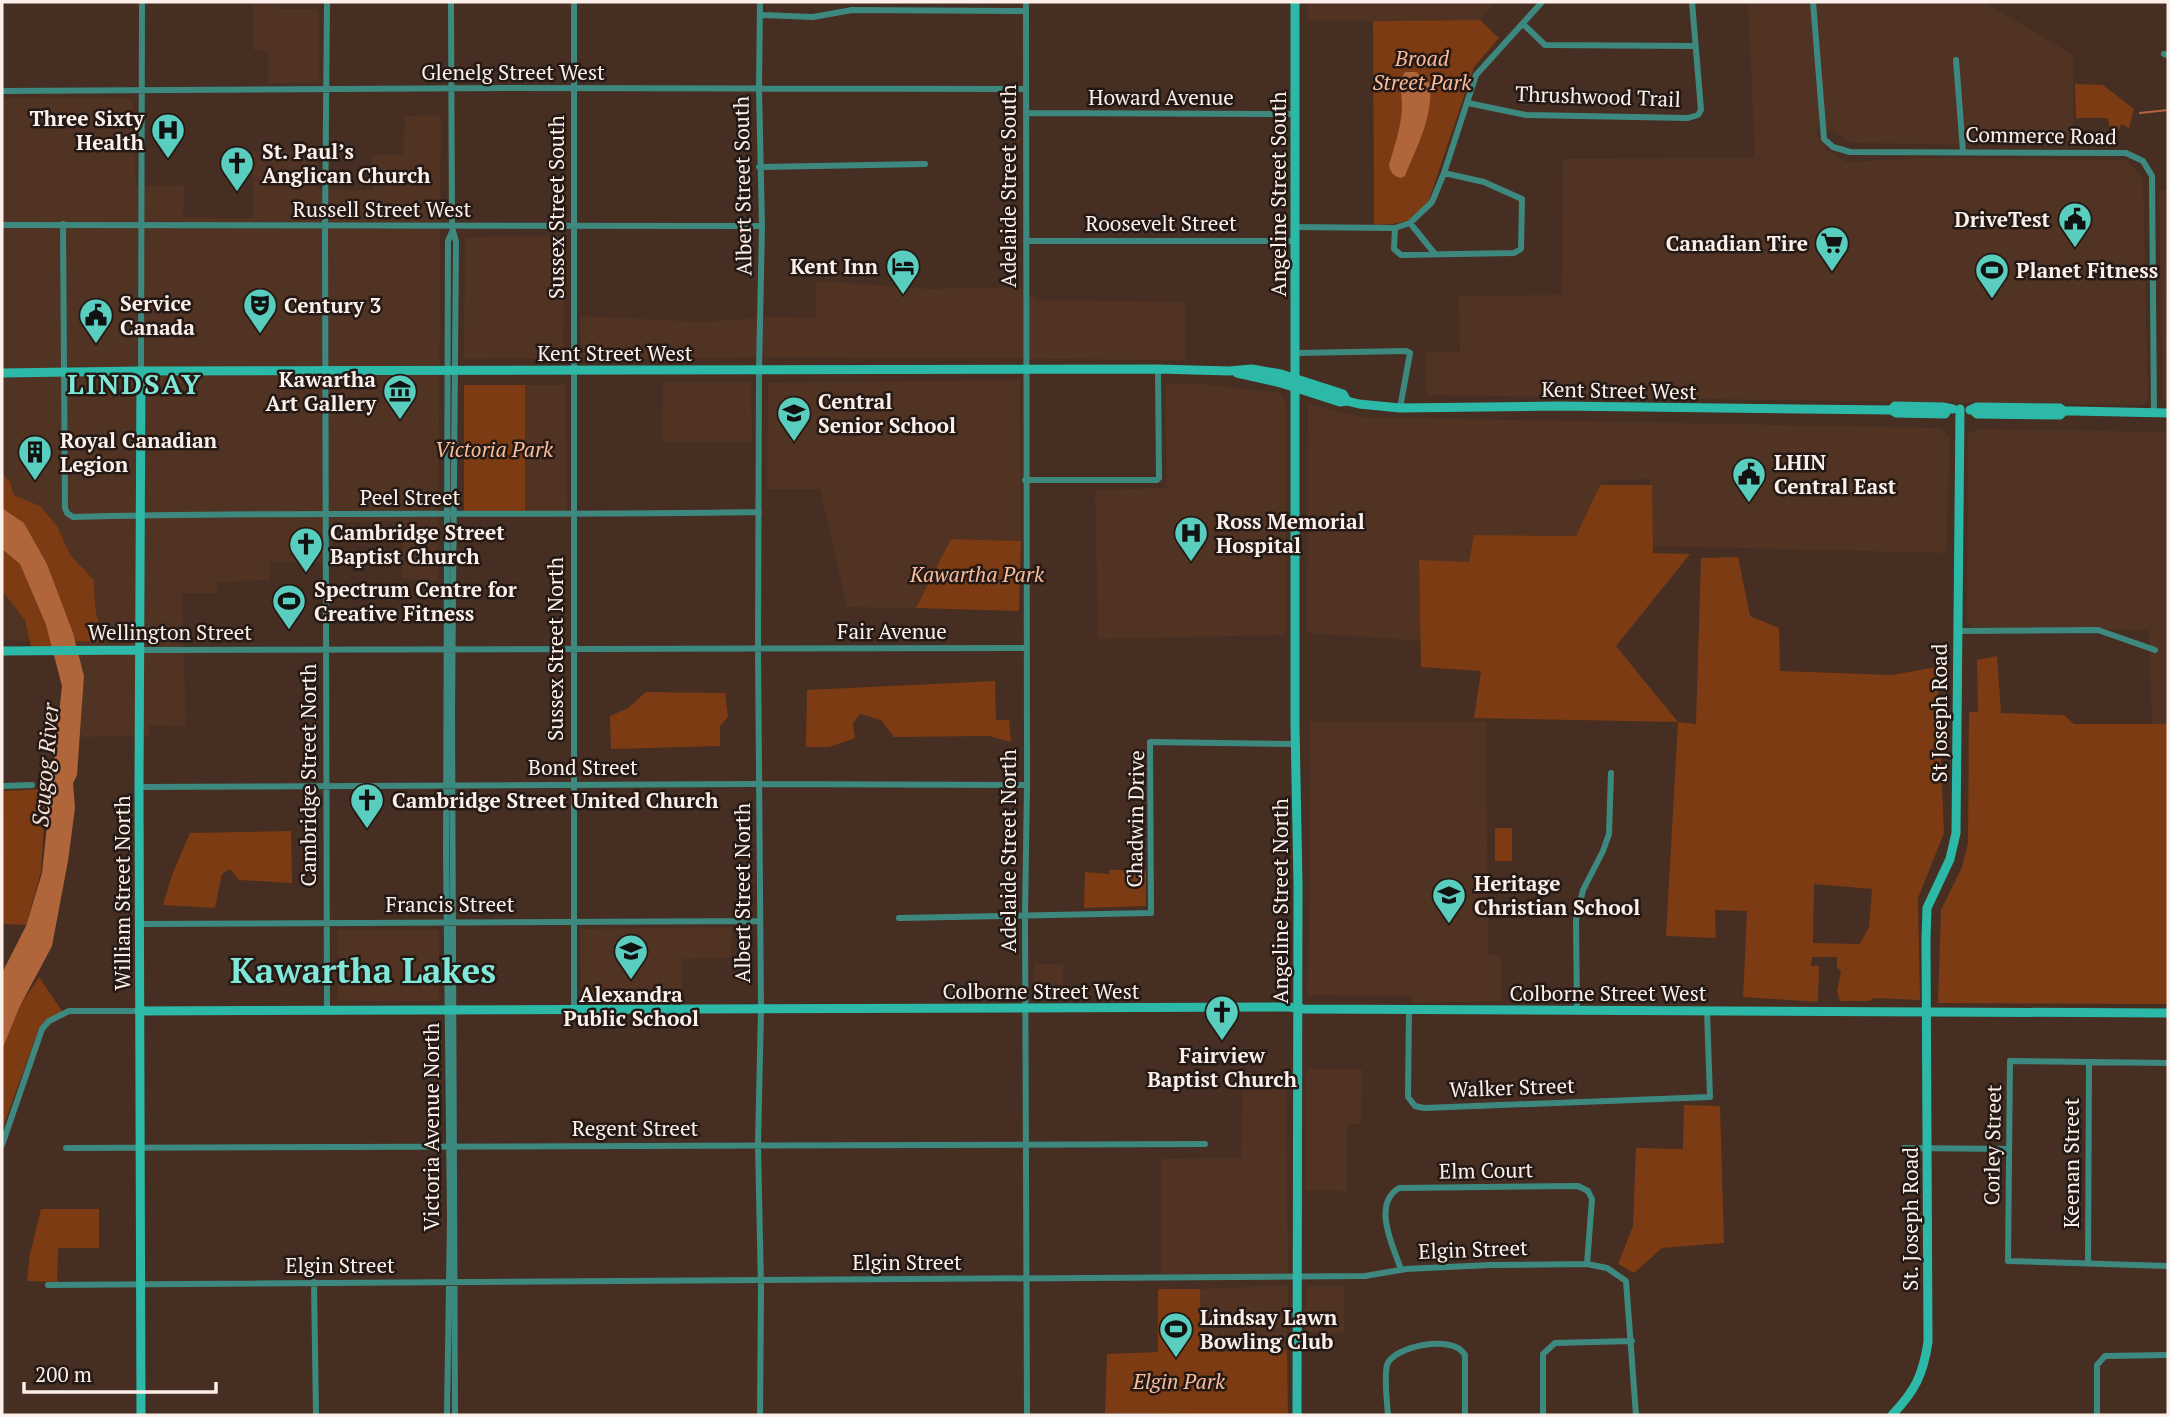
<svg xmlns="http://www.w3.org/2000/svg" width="2170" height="1417" viewBox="0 0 2170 1417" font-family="'PT Serif',serif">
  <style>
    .built { fill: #513323 }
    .green { fill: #7c3b12; fill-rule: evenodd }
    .water { fill: #b0653b }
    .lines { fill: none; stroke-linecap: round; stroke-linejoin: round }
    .stream { stroke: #b0653b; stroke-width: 2 }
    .street { stroke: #3d897f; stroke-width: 6 }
    .secondary { stroke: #2cb9a8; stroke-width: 9 }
    .labels { text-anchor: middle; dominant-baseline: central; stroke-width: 5; stroke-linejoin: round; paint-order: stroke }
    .park-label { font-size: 21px; font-style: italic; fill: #f9bb9a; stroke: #241914 }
    .street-label { font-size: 21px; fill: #fdf0ea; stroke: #241914 }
    .poi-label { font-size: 21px; font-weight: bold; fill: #fdf0ea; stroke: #241914; text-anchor: start }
    .water-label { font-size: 23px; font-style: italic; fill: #f4ded3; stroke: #241914 }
    .district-label { font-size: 28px; font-weight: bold; letter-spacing: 2px; fill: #80e8d8; stroke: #241914 }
    .town-label { font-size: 35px; font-weight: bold; fill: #80e8d8; stroke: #241914 }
  </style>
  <rect width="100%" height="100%" fill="#462e22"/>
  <path class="built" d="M253 2H280V9H319V83H268V50H253Z
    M1307 2H1496L1480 20 1308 21Z
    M1748 2H1984L2073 55V145L1851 143 1830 129H1815L1824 148 1846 162 1924 158 2127 160 2143 180 2148 400 2143 405 1426 395V352H1460L1459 296 1562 295 1563 159 1755 158Z
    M2 98H132L136 186 185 185 183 217 253 218V151L318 150 319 190H373L371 155H403L405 116 441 115 438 581 402 578 403 521 332 522V562H270V580L218 582 217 593H182L186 726 149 725V736L80 737 84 676 75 641H103L95 607 94 580 71 556 57 526 40 506 14 495 10 482 2 473Z
    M2159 190H2168V404L2163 400Z
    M565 236 563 358 464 359 465 237Z
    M816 281 928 289 1018 287 1038 300 1185 302V360L768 357 581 361 580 316 704 322 775 317 816 318Z
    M1020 380 1021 541 952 539 916 608 847 607 820 489H767L768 383Z
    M663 382H751L752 442H662Z
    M1165 384H1200L1281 393 1286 405V635L1098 639 1095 490 1167 488Z
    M525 385H565L567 511 525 512Z
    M1308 404 1360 417 1941 428 1950 439 1946 553 1649 546 1650 479 1602 481 1576 536 1474 535 1469 563 1419 560 1421 641 1307 633Z
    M1977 429 2168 432V724H2152L2149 630 1972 627 1967 622 1968 434Z
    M2 591 25 620 30 641 2 640Z
    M1310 722H1486L1488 955H1501L1502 1001 1412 1003 1411 996 1307 995 1310 894Z
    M732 927 731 958 682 959V1003L581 1004 580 929Z
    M338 930H439V1001H338Z
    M1034 964H1063V1000H1033Z
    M1306 1069H1362L1361 1124H1347V1191L1306 1190Z
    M1243 1073 1286 1074 1288 1277 1161 1279V1159L1241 1158Z
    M1288 1285 1287 1350 1201 1352 1200 1289Z
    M1307 1286H1344V1333L1305 1332Z"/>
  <path class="green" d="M1480 20 1499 38 1474 67 1428 203 1409 220 1393 224 1374 225 1373 21Z
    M2075 84 2103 85 2134 109 2129 128 2121 124 2119 130H2110L2108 118H2076Z
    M464 385H525V512H464Z
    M2 473 10 482 14 495 40 506 57 526 71 556 94 580 95 607 103 642 75 641 47 564 24 523 2 508Z
    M1600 485H1652L1653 553 1690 554 1616 646 1678 722 1696 724 1701 558 1738 557 1750 616 1779 628 1780 671 1892 675 1937 667 1944 833 1918 898 1920 1000 1874 998 1869 1001H1840L1837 991 1841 972 1837 967V957H1812L1811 966H1819L1818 1002 1743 997 1747 911 1715 910 1716 938 1666 936 1678 722 1474 718 1481 671 1421 667 1419 560 1469 562 1474 535 1576 536ZM1814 884 1872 889 1869 927 1860 944 1813 943Z
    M951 539 1021 541 1019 611 916 608Z
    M2 549 20 564 46 625 55 651H32L25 620 2 591Z
    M1997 656 2001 713 2064 715 2074 724H2168V1004L1938 1003 1941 910 1962 867 1968 843 1969 712H1978L1977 660Z
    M995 681 996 720H1009L1011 742 989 736 894 737 881 720 860 714 853 723 855 738 829 747H806L807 690Z
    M646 692 725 693 728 717 720 726V746L611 749 610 716 628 708Z
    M46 789 41 872 26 925 2 924 4 791Z
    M1495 828H1512V861H1495Z
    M291 831 292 883 239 880 230 869 222 874 215 908 163 905 172 875 190 833Z
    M1109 870H1146V906L1084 908 1085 872 1109 874Z
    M39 977 62 1011 39 1028 2 1130V1050L20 1006Z
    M1684 1105 1720 1106 1724 1243 1662 1248 1634 1273 1618 1264 1633 1226 1636 1148 1683 1149Z
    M41 1209H99V1248H58L57 1282 27 1281 30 1254Z
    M1158 1289H1200L1201 1352 1287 1350 1288 1415 1105 1413 1107 1354 1158 1352Z"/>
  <path class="water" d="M1405 72H1416L1430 84C1433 118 1417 146 1405 176L1401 178C1393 176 1391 173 1389 165 1397 137 1407 112 1399 83Z
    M2 508 24 523 47 564 73 633 84 676 77 775 73 783 75 808 68 861 52 946 20 1006 2 1050V973L26 926 42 873 62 686 46 625 20 564 2 549Z"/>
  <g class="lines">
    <path class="stream" d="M2140 113 2168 110"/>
    <path class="street" d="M327 2 325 227 327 1011
      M451 2 452 227 456 242 452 713 455 1415
      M1026 2 1027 785 1025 915 1027 1415
      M1813 2 1824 139 1833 147 1850 152 2126 153 2143 161 2152 176 2154 413
      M760 15 813 17 852 10 1026 11
      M1523 24 1545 45 1694 46
      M2164 54 2168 55
      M1956 60 1963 151
      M2 91 505 88 1025 89
      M1468 103 1526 115 1688 118 1698 115 1701 110 1692 2
      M1026 113 1295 114
      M759 167 925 164
      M1410 223 1435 254
      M63 224 65 508 67 513 73 517C302 511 530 516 759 512
      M2 225 762 226
      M1296 227 1395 228 1410 223 1432 202 1444 173 1476 75 1542 2
      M1395 228 1394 249 1401 255 1514 253 1521 249 1522 199 1484 182 1444 173
      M1026 241H1295
      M1297 353 1406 351 1410 353 1400 408
      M141 371 142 2
      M1025 480H1157L1159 478 1158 369
      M1957 631 2098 630 2155 650
      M140 650 1026 648
      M2 786 32 785
      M139 787 752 784 1027 785
      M899 918 1151 913 1150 742 1295 744
      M140 924 759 921
      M1409 1009 1408 1097 1415 1106 1424 1108 1710 1097 1707 1011
      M574 1010V2
      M1577 1010 1576 920 1583 890 1603 851 1609 834 1611 773
      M2168 1063 2010 1061 2008 1261 2168 1266
      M2 1145 42 1029 49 1021 69 1011H139
      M66 1148 1205 1144
      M1904 1148 2009 1149
      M2088 1264 2089 1062
      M1401 1270C1394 1247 1371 1205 1399 1188L1578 1186 1588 1191 1592 1199 1587 1264
      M314 1282 316 1415
      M48 1285 1365 1276 1406 1269 1490 1265 1587 1264 1607 1268 1626 1281 1636 1415
      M447 1415 450 1219 446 854 448 241 452 232
      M760 1415 761 1288 758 1145 761 1010 758 650 759 370 762 226 759 89 760 2
      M1388 1415C1387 1402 1384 1378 1387 1365 1392 1347 1453 1333 1465 1355V1415
      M1543 1415V1354L1555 1343 1632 1341
      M2097 1415V1365L2105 1356 2168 1355"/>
    <path class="secondary" d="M1295 2V727L1298 883 1297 1415
      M2 373 141 371 1158 369 1229 371 1252 369 1281 374 1343 394 1347 401
      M1237 373 1281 383 1340 402 1347 401 1359 404 1400 408 1557 406 1891 410 1896 413 1945 414 1948 409
      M1891 410 1895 406 1943 407 1953 409
      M1970 410 1977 407 2060 408 2064 411
      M1973 410 1977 414 2060 415 2064 411H2073L2168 413
      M2 651 140 650
      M139 1011 1289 1007 1304 1009 2168 1013
      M141 1415 139 787 141 371
      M1892 1415C1915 1391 1923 1375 1928 1342L1926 939 1927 908 1950 859 1956 833 1960 409"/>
  </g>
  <defs>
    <g id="hospital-pin" transform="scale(1.75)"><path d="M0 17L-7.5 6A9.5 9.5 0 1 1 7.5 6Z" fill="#59cebe" stroke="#241914"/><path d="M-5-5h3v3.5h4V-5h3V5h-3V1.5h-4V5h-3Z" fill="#111"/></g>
    <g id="church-pin" transform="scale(1.75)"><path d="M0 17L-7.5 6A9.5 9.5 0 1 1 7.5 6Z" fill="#59cebe" stroke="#241914"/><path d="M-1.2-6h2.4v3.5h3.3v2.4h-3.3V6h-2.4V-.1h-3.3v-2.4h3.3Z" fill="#111"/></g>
    <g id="civic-pin" transform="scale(1.75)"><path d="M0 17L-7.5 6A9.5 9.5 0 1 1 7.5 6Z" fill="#59cebe" stroke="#241914"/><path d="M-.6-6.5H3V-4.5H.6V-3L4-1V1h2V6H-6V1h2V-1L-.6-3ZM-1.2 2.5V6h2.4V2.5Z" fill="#111"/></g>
    <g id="supermarket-pin" transform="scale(1.75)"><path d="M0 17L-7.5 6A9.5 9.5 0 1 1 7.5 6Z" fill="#59cebe" stroke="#241914"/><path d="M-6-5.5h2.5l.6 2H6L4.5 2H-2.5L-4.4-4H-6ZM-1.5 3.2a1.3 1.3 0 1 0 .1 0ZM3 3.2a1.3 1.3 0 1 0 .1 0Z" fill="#111"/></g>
    <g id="hotel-pin" transform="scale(1.75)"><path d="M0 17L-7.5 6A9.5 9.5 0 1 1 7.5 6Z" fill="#59cebe" stroke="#241914"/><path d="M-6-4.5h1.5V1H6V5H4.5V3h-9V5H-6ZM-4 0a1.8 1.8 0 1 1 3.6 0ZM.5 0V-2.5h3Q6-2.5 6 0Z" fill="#111"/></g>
    <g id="stadium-pin" transform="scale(1.75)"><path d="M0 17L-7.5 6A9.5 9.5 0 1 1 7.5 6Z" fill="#59cebe" stroke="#241914"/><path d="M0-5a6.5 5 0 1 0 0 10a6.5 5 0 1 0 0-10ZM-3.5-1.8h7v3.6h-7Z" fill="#111"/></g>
    <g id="theatre-pin" transform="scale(1.75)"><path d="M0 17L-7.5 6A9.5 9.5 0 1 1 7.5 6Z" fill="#59cebe" stroke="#241914"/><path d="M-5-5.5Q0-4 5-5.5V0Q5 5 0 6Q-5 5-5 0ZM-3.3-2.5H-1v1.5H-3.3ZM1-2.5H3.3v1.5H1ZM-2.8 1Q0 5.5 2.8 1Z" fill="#111"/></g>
    <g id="museum-pin" transform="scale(1.75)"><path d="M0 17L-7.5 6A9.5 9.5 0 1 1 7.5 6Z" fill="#59cebe" stroke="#241914"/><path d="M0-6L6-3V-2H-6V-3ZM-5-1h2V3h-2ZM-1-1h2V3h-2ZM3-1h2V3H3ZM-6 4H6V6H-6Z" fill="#111"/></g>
    <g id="school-pin" transform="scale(1.75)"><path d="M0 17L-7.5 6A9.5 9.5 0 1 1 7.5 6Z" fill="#59cebe" stroke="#241914"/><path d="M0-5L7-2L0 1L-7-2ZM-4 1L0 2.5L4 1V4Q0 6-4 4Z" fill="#111"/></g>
    <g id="building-pin" transform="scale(1.75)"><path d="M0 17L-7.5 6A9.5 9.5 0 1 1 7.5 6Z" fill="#59cebe" stroke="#241914"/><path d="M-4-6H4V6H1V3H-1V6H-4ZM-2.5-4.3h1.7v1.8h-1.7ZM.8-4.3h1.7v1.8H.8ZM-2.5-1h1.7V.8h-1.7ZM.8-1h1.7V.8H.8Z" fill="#111"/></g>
  </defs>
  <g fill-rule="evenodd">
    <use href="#hospital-pin" x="168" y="130"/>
    <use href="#church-pin" x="237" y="163"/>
    <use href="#civic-pin" x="2075" y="219"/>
    <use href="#supermarket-pin" x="1832" y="243"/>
    <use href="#hotel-pin" x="903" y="266"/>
    <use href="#stadium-pin" x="1992" y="270"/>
    <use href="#theatre-pin" x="260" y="305"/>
    <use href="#civic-pin" x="96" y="315"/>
    <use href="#museum-pin" x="400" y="391"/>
    <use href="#school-pin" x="794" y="413"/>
    <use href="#building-pin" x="35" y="452"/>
    <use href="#civic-pin" x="1749" y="474"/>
    <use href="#hospital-pin" x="1191" y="533"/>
    <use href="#church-pin" x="306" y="544"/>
    <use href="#stadium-pin" x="289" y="601"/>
    <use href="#church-pin" x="367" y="800"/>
    <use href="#school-pin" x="1449" y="895"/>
    <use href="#school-pin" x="631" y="951"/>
    <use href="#church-pin" x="1222" y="1012"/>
    <use href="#stadium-pin" x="1176" y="1329"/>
  </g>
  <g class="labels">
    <g class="park-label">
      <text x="1422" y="58">Broad<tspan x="1422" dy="24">Street Park</tspan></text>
      <text x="494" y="449">Victoria Park</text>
      <text x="977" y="574">Kawartha Park</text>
      <text x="1179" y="1381">Elgin Park</text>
    </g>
    <g class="street-label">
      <text x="513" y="72">Glenelg Street West</text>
      <text transform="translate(1598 96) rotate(2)">Thrushwood Trail</text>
      <text x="1161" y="97">Howard Avenue</text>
      <text transform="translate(2041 135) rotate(1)">Commerce Road</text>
      <text transform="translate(742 186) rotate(-91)">Albert Street South</text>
      <text transform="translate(1008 186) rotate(-90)">Adelaide Street South</text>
      <text transform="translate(1278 194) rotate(-90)">Angeline Street South</text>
      <text transform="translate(556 207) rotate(-90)">Sussex Street South</text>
      <text x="382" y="209">Russell Street West</text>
      <text x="1161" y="223">Roosevelt Street</text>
      <text x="615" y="353">Kent Street West</text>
      <text transform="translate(1619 390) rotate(1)">Kent Street West</text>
      <text x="410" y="497">Peel Street</text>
      <text x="892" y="631">Fair Avenue</text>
      <text x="170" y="632">Wellington Street</text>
      <text transform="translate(555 649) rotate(-90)">Sussex Street North</text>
      <text transform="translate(1939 713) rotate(-90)">St Joseph Road</text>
      <text x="583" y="767">Bond Street</text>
      <text transform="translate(308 775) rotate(-90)">Cambridge Street North</text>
      <text transform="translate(1135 819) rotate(-89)">Chadwin Drive</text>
      <text transform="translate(1008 851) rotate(-90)">Adelaide Street North</text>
      <text transform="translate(122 893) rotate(-90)">William Street North</text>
      <text transform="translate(742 893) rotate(-90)">Albert Street North</text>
      <text transform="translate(1280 901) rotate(-90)">Angeline Street North</text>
      <text x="450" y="904">Francis Street</text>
      <text x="1041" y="991">Colborne Street West</text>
      <text x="1608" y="993">Colborne Street West</text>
      <text transform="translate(1512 1087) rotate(-2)">Walker Street</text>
      <text transform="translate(431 1127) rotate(-90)">Victoria Avenue North</text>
      <text x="635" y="1128">Regent Street</text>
      <text transform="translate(1992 1145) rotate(-89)">Corley Street</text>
      <text transform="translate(2071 1163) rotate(-90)">Keenan Street</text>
      <text transform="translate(1486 1170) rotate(-1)">Elm Court</text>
      <text transform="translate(1910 1219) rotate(-90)">St. Joseph Road</text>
      <text transform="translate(1473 1249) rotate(-2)">Elgin Street</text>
      <text x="907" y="1262">Elgin Street</text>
      <text x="340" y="1265">Elgin Street</text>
    </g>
    <g class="poi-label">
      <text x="144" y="118" text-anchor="end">Three Sixty<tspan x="144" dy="24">Health</tspan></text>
      <text x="262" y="151">St. Paul’s<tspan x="262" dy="24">Anglican Church</tspan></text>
      <text x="2050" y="219" text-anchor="end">DriveTest</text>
      <text x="1808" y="243" text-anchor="end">Canadian Tire</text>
      <text x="878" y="266" text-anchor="end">Kent Inn</text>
      <text x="2016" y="270">Planet Fitness</text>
      <text x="120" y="303">Service<tspan x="120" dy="24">Canada</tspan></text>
      <text x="284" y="305">Century 3</text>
      <text x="376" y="379" text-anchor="end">Kawartha<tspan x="376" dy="24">Art Gallery</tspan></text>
      <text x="818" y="401">Central<tspan x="818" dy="24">Senior School</tspan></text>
      <text x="60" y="440">Royal Canadian<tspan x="60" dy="24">Legion</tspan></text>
      <text x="1774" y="462">LHIN<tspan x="1774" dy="24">Central East</tspan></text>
      <text x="1216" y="521">Ross Memorial<tspan x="1216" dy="24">Hospital</tspan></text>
      <text x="330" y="532">Cambridge Street<tspan x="330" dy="24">Baptist Church</tspan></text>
      <text x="314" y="589">Spectrum Centre for<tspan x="314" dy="24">Creative Fitness</tspan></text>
      <text x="392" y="800">Cambridge Street United Church</text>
      <text x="1474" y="883">Heritage<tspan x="1474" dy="24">Christian School</tspan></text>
      <text x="631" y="994" text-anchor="middle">Alexandra<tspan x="631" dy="24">Public School</tspan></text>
      <text x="1222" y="1055" text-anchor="middle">Fairview<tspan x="1222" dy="24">Baptist Church</tspan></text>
      <text x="1200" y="1317">Lindsay Lawn<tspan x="1200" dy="24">Bowling Club</tspan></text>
    </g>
    <g class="water-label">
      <text transform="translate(45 765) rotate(-85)">Scugog River</text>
    </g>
    <g class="district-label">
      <text x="135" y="383">LINDSAY</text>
    </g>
    <g class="town-label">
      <text x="363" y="970">Kawartha Lakes</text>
    </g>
  </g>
  <rect width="2170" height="1417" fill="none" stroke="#fdf0ea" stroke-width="7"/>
  <path d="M24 1382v10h192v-10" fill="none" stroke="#fdf0ea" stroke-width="3.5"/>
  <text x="35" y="1382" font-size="21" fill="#fdf0ea" stroke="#241914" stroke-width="5" paint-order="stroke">200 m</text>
</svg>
